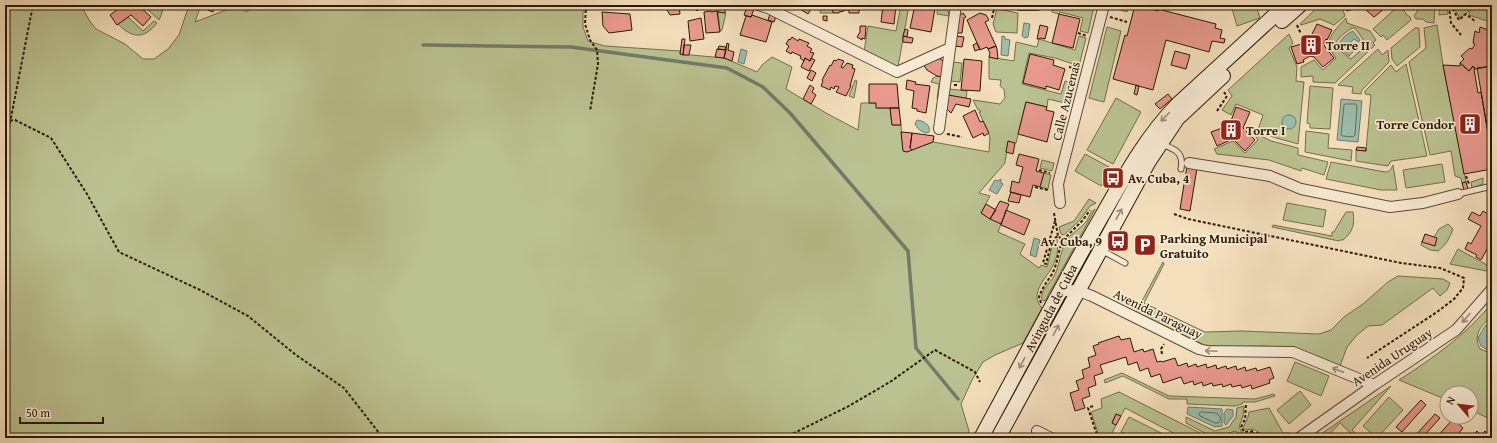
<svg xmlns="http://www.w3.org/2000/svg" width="1497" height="443" viewBox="0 0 1497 443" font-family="'Gentium Book Plus',serif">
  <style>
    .green { fill: #bbc291; stroke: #736e4a; fill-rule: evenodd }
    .water { fill: #9dbdab; stroke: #6f7c68 }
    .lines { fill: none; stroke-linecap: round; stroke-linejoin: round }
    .shore { stroke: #646c57; stroke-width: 1 }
    .stream { stroke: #6f7c68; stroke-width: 3.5 }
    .building { fill: #e89a8e; stroke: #2b1a03 }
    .lane-casing { stroke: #5d4b32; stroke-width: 7 }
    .street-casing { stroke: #5d4b32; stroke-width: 12 }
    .secondary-casing { stroke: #2b1a03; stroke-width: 16 }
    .path { stroke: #2b1a03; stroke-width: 2; stroke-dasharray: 3 2; stroke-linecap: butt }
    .lane { stroke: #f8ead4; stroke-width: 5 }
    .street { stroke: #f8ead4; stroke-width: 10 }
    .secondary { stroke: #f8ead4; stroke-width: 14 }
    .oneway { stroke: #9c8c76 }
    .labels { text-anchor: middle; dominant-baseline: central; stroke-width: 3.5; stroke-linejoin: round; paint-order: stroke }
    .poi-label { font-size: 13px; font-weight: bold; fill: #2b1a03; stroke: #f8ead4; text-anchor: start }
    .street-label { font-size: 13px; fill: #2b1a03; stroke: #f8ead4 }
  </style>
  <rect width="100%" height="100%" fill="#f4dfbd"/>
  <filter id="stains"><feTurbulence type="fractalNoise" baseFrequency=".005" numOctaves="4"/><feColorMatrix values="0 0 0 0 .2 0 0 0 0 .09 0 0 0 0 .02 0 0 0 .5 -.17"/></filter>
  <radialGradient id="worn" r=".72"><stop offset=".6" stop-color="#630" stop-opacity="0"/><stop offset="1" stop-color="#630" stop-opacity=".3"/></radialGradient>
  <path class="green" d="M5 5H81L89 20 96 29 125 44 143 59H154L168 49 179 35 189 5H201L195 22 231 8 232 5H239L246 12 256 5H583V27L588 41 605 46 680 51V54L724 58 757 72 763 64 772 57 792 67 786 89 826 113 858 130 861 103H876L877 108H890L892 125H901L903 149 906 152 933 142 989 152 990 137 979 112H981L980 110H978L973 100 1000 104 1005 98 1004 89 1000 86 1001 80 989 79V57L1014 61 1016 42 1037 47 1039 39 1075 50 1079 36 1086 38 1079 66 1055 58 1029 53 1022 84 1061 94 1065 81 1075 84 1069 104 1048 99 1047 107 1026 102 1016 143 1008 142 1005 163 979 193 990 196 981 213 1001 224 998 232 1025 244 1020 254 1039 268 1041 265 1047 267 1052 246 1057 239C1058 247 1058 254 1055 261 1050 276 1027 292 1042 308L1023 343 995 355 983 362 972 380 961 404 969 431 968 438H5Z
    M143 5H163L162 13 159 20Z
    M822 5H833V13H820Z
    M901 5H909L898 67 885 62 864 52 868 26 896 31Z
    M938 5H947L949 16 937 14Z
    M1081 5H1093L1094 6 1088 33 1080 31 1083 18 1060 12 1059 14 1052 12V10Z
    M1110 5H1129L1127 12 1110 7Z
    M1231 5H1256L1260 18 1237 26Z
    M1320 5H1341L1345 16 1334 25 1320 19 1301 25 1300 24Z
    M1415 5H1435L1434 23 1426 22 1423 19H1416L1414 16 1417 12V9Z
    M1440 5H1447L1448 14 1439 15Z
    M1452 5H1490V22L1469 15 1470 10 1460 18Z
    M1396 8 1404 10 1406 14 1410 17 1411 20 1387 40 1383 35 1381 37 1373 29Z
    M997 9 1018 13 1017 33 996 32 993 24Z
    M718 12 726 13 722 30 720 31Z
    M128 17 143 31 154 21 157 23C144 39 133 39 118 24Z
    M1346 18 1347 23 1370 31 1376 40 1373 43 1375 45 1335 83 1313 82V76L1301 77V67L1314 60 1323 70 1336 58 1328 47C1329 34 1338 27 1346 18ZM1352 28H1355L1367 45 1351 59 1334 46C1338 38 1344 33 1352 28Z
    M1437 25 1443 65 1466 182 1462 183 1461 178 1455 176 1451 151 1430 155 1409 62 1426 48 1424 28Z
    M1107 27 1121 31 1104 102 1089 98Z
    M1415 28H1419L1420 47 1397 66 1392 59 1391 48Z
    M1289 34 1293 43 1289 48 1297 67 1296 81 1304 82 1298 144 1273 137 1258 130 1263 115 1236 104 1231 115 1222 110 1232 96 1228 90Z
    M1378 49 1382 55 1388 50 1389 62 1362 90 1361 94 1352 93 1353 87 1338 85Z
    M952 62 962 63 960 82 950 81Z
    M1406 64 1427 156 1391 161 1388 166 1356 161V150L1366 151 1371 95 1365 94V91L1391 65 1396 72Z
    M937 76 942 77 939 100 937 99 939 84 931 82 933 78Z
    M855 80 857 81 854 98 849 96Z
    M1310 86 1333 88 1330 129 1310 128V124L1307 123Z
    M949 89 967 91 966 99 948 95Z
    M1116 98 1141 112 1113 164 1087 150Z
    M1306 131 1329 134 1328 148 1352 150 1351 161 1305 152Z
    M1255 133 1271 141 1298 148V155L1328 162 1324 175 1302 168 1301 171 1269 160 1217 154 1214 149 1233 141 1245 153 1258 140 1254 134Z
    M1085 154 1111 168 1101 186 1075 171Z
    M1042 160 1054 163 1052 171 1040 168Z
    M1331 162 1385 172C1390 172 1391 169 1393 165L1397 190H1381L1326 179Z
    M1442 164 1445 182 1406 188 1403 170Z
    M1044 173 1051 175 1048 189 1040 187Z
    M1483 178V184L1472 188 1471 182Z
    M1089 199 1096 203 1090 206 1081 219 1065 234 1063 235 1061 234 1059 227 1074 221Z
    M1287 203 1326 210 1323 227 1283 220Z
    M1095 209 1045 301 1042 300C1039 291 1050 284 1054 276 1060 265 1060 252 1066 241 1071 233 1080 229 1086 222 1089 217 1090 212 1095 209Z
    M1346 212H1353C1355 224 1353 232 1343 240H1340L1339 241 1272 227 1273 225 1332 236V232H1334L1338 225Z
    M1448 224 1453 229C1450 238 1446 245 1438 251L1430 250 1421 245 1422 241 1431 242 1439 229Z
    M1458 249 1487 265 1492 256V272L1450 264Z
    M1163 262 1164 264 1144 303 1205 332 1241 331 1319 334 1331 330 1344 317 1363 304 1388 282 1398 276 1443 279 1450 283 1447 290 1440 296 1433 288 1382 325 1368 326 1356 336 1347 347 1340 366 1294 349 1266 346 1217 347 1204 345 1136 312Z
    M1492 303V317C1480 325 1473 336 1480 349L1488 352 1492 351V420L1471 410V393H1447V400L1399 380C1433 358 1466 335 1492 303Z
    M1295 362 1329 376 1321 396 1287 381Z
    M1122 373 1169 396 1255 399 1274 394 1275 396 1255 402H1243L1242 404 1235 406 1187 404V399H1169L1123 376 1105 383 1104 380Z
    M1391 386 1352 430 1361 438H1356L1340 423 1326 438H1315Z
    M1300 391 1311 405 1289 424 1277 410Z
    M1119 392 1210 438H1183L1125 408 1121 416 1116 414 1112 422 1116 425 1112 433 1122 438H1102L1098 433 1091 412 1102 408 1101 399Z
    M1389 397 1403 410 1377 438 1363 426Z
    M1244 406 1243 416 1239 427 1242 433 1248 434 1251 432 1248 438 1235 431 1214 438 1186 423V417L1215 431 1229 427 1236 417 1237 408Z
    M1269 408 1283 433H1290L1286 438H1269L1253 429 1244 430 1243 428 1248 417 1249 412Z
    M1129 417 1165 435 1163 438H1133L1121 432Z"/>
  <path class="water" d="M1024 23 1030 24 1028 37 1025 38 1022 36Z
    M1353 31 1360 40 1359 42 1354 39 1350 43 1355 50 1349 56 1338 46C1341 39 1346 34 1353 31Z
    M1002 36 1005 37V39L1010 40 1008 56 1001 55Z
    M741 49 747 51 744 64 738 62Z
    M1341 99 1362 101 1358 142 1337 140Z
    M1282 122a7 7 0 1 1 14 0a7 7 0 1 1-14 0Z
    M917 120C924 121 931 125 929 132L926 133C921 132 917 128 915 124Z
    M1001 179V183L1003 184 997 194 989 190 995 180 998 181Z
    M1034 238 1040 240 1036 257 1030 255Z
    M1492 320V348L1486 349 1481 346 1478 338 1485 326Z
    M1188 407 1222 409V426L1215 427 1187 414Z
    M1227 409 1233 410V416L1226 425 1224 423V413Z"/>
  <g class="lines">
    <path class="shore" d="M1346 104H1356L1357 106 1355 135 1353 137 1343 136 1341 135 1344 105Z
      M1201 412 1217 413 1221 419 1218 423H1215L1200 416 1199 414Z"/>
    <path class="stream" d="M423 45 571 47 727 68 763 87 790 113 908 251 916 348 958 399"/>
  </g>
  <path class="building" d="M124 5H140L139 6 151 17 143 26 131 15 117 25 110 15Z
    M210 5H213L212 8H214L213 12 208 10Z
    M664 5H679L680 14 670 15Z
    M718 5H725V13L718 12Z
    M796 5H813V6L808 14 795 6Z
    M836 5H859V13H849V10H844V11L839 12V13H833V6Z
    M883 5H896L894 24 881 22Z
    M915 5 935 8 931 32 910 28Z
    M1135 5 1158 11V9L1216 24 1215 28 1222 30 1220 38 1225 39 1224 43 1212 41 1209 52 1166 40 1153 90 1113 79 1125 35 1127 36Z
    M1345 5H1383L1385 8 1374 17 1366 10 1367 9 1365 6 1360 5 1356 7V8L1347 11Z
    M747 7 754 9 751 17 744 15Z
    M711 11V12L717 11 720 32 706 33 704 12Z
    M602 12 630 14 632 30 609 33 603 26Z
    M963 13 966 17 964 18 962 33H957L959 16Z
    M980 13 986 15 989 20 985 22 996 46 988 49 987 47 980 50 967 20Z
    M770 14 776 16 774 22 768 20Z
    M1059 14 1080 19 1073 48 1052 43Z
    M752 15 772 22 766 42 740 35 746 16 751 17Z
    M823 16H827V21L823 20Z
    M701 18 704 39 690 41 688 21Z
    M1317 24 1332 30 1327 40 1326 39 1324 43 1325 47 1334 58 1323 67 1314 57 1310 56 1303 60 1304 62 1297 64 1291 47 1305 43 1311 36Z
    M1040 25 1048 27 1045 39 1040 38 1039 39H1037Z
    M860 26H866L865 39 862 38V40L857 37 860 32Z
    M1480 27 1491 31 1490 36 1492 37 1488 46 1492 48V66L1475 69 1473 66 1469 71 1460 63 1464 59 1461 56 1470 48 1472 49 1475 44 1473 43 1475 31 1479 33Z
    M905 29 908 30 907 37 903 36Z
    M903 36 913 38 912 43 903 42Z
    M956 36 964 37 962 47 955 46Z
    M792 37 798 41 799 39 809 43 807 46 812 49 810 52 814 53 810 61 805 58 804 61 800 58 801 56 792 52 791 54 786 51 789 46 786 44 789 39 790 40Z
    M682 39H685L683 55 680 54Z
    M727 43 729 44 728 50 734 52 732 61 724 58Z
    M977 43 980 49 975 51 973 45Z
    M684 45H691L689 55H683Z
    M719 46 726 47V50L718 49Z
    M996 46 997 49 998 59 989 57 990 53 988 49Z
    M717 49 726 50 724 58 715 57Z
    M1175 51 1190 55 1186 69 1171 65Z
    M1030 54 1054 60 1053 65 1065 69 1059 90 1046 86V89L1023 83Z
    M937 57 945 62 942 77 937 76 927 70 923 64Z
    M805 58 810 61 811 58 815 60 809 71 801 67Z
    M838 59 844 61 841 67 843 68 847 63 853 65 852 68 855 69 850 86H851L846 96 836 92 839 87 835 86 834 89 831 87 830 90 821 86 823 81 822 80 830 65 831 66 834 60 836 61Z
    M964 59 982 61 980 91 961 90Z
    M1460 63 1469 71 1473 66 1475 69H1474L1478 93 1481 92 1492 156V169L1464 174 1443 65 1460 66Z
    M1492 66V156L1477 68Z
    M811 70 816 73 812 81 807 78Z
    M907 80 916 82 915 84 930 86 926 113 917 111V109L912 108 914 91 906 89Z
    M869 84H897L899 108H876V103H869Z
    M810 85 814 88 812 92 816 95 811 104 803 99Z
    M1136 85 1139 86 1137 95 1134 94Z
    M1168 94 1172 99 1160 109 1155 104Z
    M948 95 971 99 969 107 956 104 951 113 946 108Z
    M1026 102 1047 107 1046 110 1054 112 1047 142 1018 134Z
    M1236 107 1250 112 1243 128 1255 140 1245 151 1233 139 1217 146 1211 132 1225 127 1231 121Z
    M890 108H899L901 125H892Z
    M975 110 980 122 983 121 989 133 984 136 983 133 973 138 963 116Z
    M901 132 912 133 910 148 912 150 907 152 903 151Z
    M912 133 934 136 933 142 912 150 910 148Z
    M1008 141 1015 143 1013 154 1006 152Z
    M1357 147 1366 148V151L1356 150Z
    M1019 154 1039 159 1036 171 1044 173 1040 187 1033 185 1030 197 1010 192 1012 181 1019 183 1023 167 1016 165Z
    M1187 166 1197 168 1190 211 1180 209Z
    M1466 182 1468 189 1464 190 1462 183Z
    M1011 192 1021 195 1019 203 1008 201Z
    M1000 201 1009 204 1001 224 990 219Z
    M986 204 996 210 990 219 981 213Z
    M1492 206V240L1481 260 1476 257 1477 255 1465 249 1468 242 1471 244 1481 226 1468 219 1472 212 1480 216 1483 211 1488 214Z
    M1006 210 1030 220 1024 235 1001 225Z
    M1425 234 1437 238 1435 246 1422 242Z
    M1119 336 1121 340 1130 338 1134 352 1143 349 1144 352 1153 349 1157 362 1161 361 1162 362 1175 358 1178 366 1187 363 1188 367 1196 364 1197 367 1206 364 1207 368 1216 365 1217 369 1226 366 1227 369 1236 366 1237 370 1245 367 1246 371 1256 368 1257 371 1270 367 1274 378 1269 380 1270 383 1252 389 1251 385 1242 388 1241 385 1232 387 1231 384 1223 387 1222 384 1213 386 1212 383 1203 386 1202 382 1194 385 1193 381 1184 384 1181 377 1163 383 1160 374 1151 377 1148 368 1140 371 1137 362 1128 365 1126 357 1100 365 1103 373 1094 376 1096 385 1088 388 1090 396 1082 399 1085 408 1075 411 1070 393 1079 390 1076 381 1084 378 1082 370 1090 367 1088 358 1096 355 1093 346 1099 344 1098 343Z
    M1421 400 1426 405 1402 432 1396 427Z
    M1116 414 1121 416 1116 425 1112 423Z
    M1435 414 1440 418 1422 438H1415L1414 437Z
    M1453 419 1463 428 1455 438H1436Z
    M1477 431 1481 435 1485 431 1490 436 1489 438H1470Z
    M1175 434 1183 438H1173Z"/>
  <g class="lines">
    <g class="lane-casing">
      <path id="lane" d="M1161 144C1175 149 1184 152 1181 169
        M1458 194 1492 186
        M1101 250 1125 263"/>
    </g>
    <g class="street-casing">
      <path id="street" d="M758 5 768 8 897 72 950 48
        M1020 5H1037
        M939 129 956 5
        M1189 163 1270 176 1301 189 1390 207 1423 203 1458 194
        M1060 203 1058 184 1104 5
        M1058 294C1073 287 1078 291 1092 296L1199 349 1207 351 1293 352 1374 385
        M1037 431 1051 438
        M1299 438 1374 385 1456 330 1492 289"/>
    </g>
    <g class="secondary-casing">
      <path id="secondary" d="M1282 21 1300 5
        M981 438C1019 368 1056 297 1095 228 1120 185 1142 141 1177 105L1286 5
        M998 438 1149 161 1177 119 1223 76"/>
    </g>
    <path class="path" d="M586 5 585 24 590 40 597 50 598 64 590 111
      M697 5V11
      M708 5V10
      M1449 6H1451L1459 20 1466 14 1476 22
      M1449 6 1451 23 1461 35
      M1110 17 1127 22
      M992 18 995 5
      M1297 25 1301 34
      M1491 27 1492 24
      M1078 33 1087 36
      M1069 67 1078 69
      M954 85H959
      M1217 111 1227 96 1223 91
      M5 121 15 120 51 138 87 194 119 252 200 290 248 316 296 355 344 388 383 438
      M947 134 962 137
      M1052 136 1060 139
      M5 148 33 5
      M1039 170 1050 173
      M1488 171 1490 180
      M1466 176 1469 184
      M1035 187 1048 190
      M1054 213 1058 236
      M1174 214 1188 219 1401 263 1440 268 1464 278 1463 288 1454 299 1437 312 1367 358
      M1055 221 1043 263 1046 264 1052 240 1058 236 1063 240 1083 220 1090 210
      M1041 303 1039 297C1042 288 1047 282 1052 274 1058 263 1058 251 1063 240
      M1162 354 1161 349 1164 344
      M1246 405 1245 419 1241 427 1244 432 1254 431 1250 438
      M1093 406 1088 408 1098 438
      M784 438 847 407 890 382 935 350 975 372 980 382
      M1254 438 1257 433 1259 434 1257 438
      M1261 438 1262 436 1264 438"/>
    <use href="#lane" class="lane"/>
    <use href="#street" class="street"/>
    <use href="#secondary" class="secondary"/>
  </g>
  <defs><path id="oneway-shaft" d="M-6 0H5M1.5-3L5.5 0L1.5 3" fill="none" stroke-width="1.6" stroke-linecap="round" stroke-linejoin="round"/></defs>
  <g class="oneway">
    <use href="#oneway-shaft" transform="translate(1165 117) rotate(134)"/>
    <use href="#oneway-shaft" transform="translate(1119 214) rotate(-61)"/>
    <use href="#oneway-shaft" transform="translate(1466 318) rotate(131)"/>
    <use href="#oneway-shaft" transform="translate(1056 330) rotate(-62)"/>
    <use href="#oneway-shaft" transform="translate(1211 351) rotate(-177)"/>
    <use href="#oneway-shaft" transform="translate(1022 363) rotate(118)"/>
    <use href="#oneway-shaft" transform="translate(1338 370) rotate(-159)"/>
  </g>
  <defs>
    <g id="building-square" transform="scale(1.15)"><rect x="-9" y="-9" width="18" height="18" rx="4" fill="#8f2418" stroke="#f8ead4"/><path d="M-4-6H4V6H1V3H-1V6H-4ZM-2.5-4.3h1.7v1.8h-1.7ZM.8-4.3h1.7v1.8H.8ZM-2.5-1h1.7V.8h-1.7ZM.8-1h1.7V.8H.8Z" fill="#fff"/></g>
    <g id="bus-square" transform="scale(1.15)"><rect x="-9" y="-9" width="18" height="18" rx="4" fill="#8f2418" stroke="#f8ead4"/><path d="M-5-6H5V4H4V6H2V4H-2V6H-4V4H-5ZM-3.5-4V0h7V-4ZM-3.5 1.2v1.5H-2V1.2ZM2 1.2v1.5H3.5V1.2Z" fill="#fff"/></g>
    <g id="parking-square" transform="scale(1.15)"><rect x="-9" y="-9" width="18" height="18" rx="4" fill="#8f2418" stroke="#f8ead4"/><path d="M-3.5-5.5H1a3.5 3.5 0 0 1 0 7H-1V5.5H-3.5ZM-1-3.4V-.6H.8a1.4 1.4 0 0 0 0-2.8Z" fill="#fff"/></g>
  </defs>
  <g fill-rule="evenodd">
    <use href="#building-square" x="1311" y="45"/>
    <use href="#building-square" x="1470" y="124"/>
    <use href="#building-square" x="1231" y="130"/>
    <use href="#bus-square" x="1113" y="178"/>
    <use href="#bus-square" x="1118" y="241"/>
    <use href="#parking-square" x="1145" y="245"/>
  </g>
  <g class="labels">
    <g class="poi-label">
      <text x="1326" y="45">Torre II</text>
      <text x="1454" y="124" text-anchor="end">Torre Condor</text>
      <text x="1246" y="130">Torre I</text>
      <text x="1128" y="178">Av. Cuba, 4</text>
      <text x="1160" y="238">Parking Municipal<tspan x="1160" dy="15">Gratuito</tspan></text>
      <text x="1102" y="241" text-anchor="end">Av. Cuba, 9</text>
    </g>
    <g class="street-label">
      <text transform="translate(1066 101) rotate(-76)">Calle Azucenas</text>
      <text transform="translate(1051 308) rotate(-62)">Avinguda de Cuba</text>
      <text transform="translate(1158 314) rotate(26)">Avenida Paraguay</text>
      <text transform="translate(1392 357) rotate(-34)">Avenida Uruguay</text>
    </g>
  </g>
  <rect width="1497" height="443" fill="none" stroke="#f4dfbd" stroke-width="20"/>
  <rect x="6" y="6" width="1485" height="431" fill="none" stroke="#2b1a03" stroke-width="2"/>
  <rect x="10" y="10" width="1477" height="423" fill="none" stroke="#2b1a03"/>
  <g transform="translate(1459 405) rotate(298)"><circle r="19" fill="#f8ead4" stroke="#a69780"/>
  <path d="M0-3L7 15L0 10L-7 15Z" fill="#8f2418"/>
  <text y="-6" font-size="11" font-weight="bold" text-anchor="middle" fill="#2b1a03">N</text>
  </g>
  <path d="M20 417v6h83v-6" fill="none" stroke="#2b1a03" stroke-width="2"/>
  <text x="26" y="417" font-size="12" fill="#2b1a03" stroke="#f8ead4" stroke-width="3" paint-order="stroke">50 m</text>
  <rect width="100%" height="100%" filter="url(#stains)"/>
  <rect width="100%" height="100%" fill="url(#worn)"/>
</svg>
